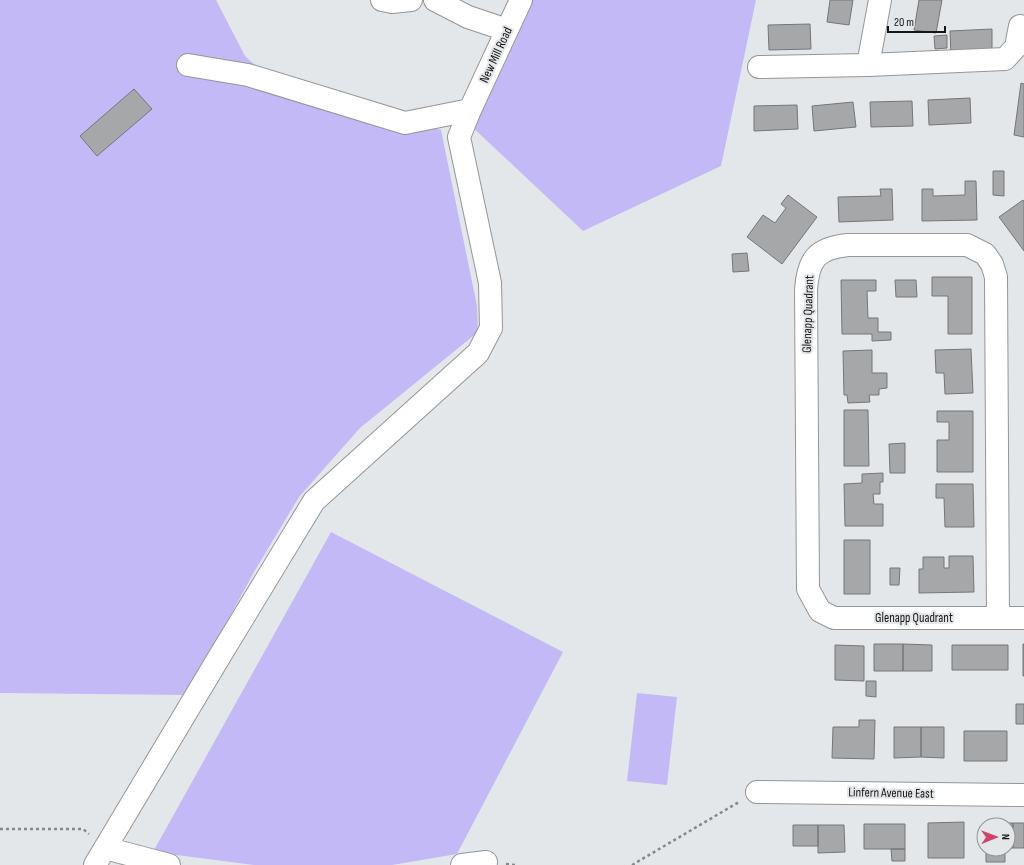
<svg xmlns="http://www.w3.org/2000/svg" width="1024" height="865" viewBox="0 0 1024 865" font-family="'Sofia Sans Condensed',sans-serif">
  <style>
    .green { fill: #c4b9f7 }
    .building { fill: #a5a7a9; stroke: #757679 }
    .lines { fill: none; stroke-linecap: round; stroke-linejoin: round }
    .minor-casing { stroke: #949698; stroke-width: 24 }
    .path { stroke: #858889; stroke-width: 2.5; stroke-dasharray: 3 3; stroke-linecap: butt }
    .minor { stroke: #fff; stroke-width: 22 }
    .labels { text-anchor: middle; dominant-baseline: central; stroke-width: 4; stroke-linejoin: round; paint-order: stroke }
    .street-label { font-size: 13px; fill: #141516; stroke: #e4e7e9 }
  </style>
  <rect width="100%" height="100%" fill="#e4e7e9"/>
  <path class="green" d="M0 0H216L245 56 256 66 441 130 477 306 478 332 360 428 299 497 254 572 187 695 0 693Z
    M528 0H756L721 166 583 231 469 124Z
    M331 532 563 652 457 854 392 865H254L153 852Z
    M637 693 677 697 667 785 627 781Z"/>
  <path class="building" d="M830 0H853L849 25 827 22Z
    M919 0H942L936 33 914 30Z
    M810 24 811 49 769 50 768 25Z
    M992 29V56L951 57 950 31Z
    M947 35V48L935 49 934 36Z
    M1021 83 1024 84V137L1014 135Z
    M134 89 152 109 97 156 80 136Z
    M970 98 971 123 929 125 928 100Z
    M912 101 913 126 871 127 870 102Z
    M853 102 856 127 814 131 812 106Z
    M797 105 798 129 754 131V106Z
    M993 171H1004V196L993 195Z
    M965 181H976L977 220 922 221V189H933V196L965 195Z
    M880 189H892L893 220 839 222 838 197 881 196Z
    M788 195 817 217 782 264 747 237 763 215 775 223 786 208 781 204Z
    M1023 200 1024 202V251L999 217Z
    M747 253 749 271 733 272 732 254Z
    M932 277H972V334H948V296H932Z
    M841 280H876V291H867L868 318H878V332H891V340L872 341V334H842Z
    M895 280H916L917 297H896Z
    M971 349 973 393 945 394 944 373H936L935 350Z
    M872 350V373H887V388L879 389V395H869L870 402 848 403 847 395H844L843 351Z
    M844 410H868L869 466H844Z
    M937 411H973V472H937V440H949V422H937Z
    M905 443V473H890L889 444Z
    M883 473V482H880V494H873L874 504H883V526H845L844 484 862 483V474Z
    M936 484H973L974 527H945L944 498H936Z
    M844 540H870V594H844Z
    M949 556H973L974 592 919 593V569H923V557H944V568H949Z
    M890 568H900L899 585H890Z
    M874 644H903V671H874Z
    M903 644 932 645V671H903Z
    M1023 644H1024V676H1023Z
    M835 645 864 646V681L835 680Z
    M952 645H1008V670H952Z
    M866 681H876V697L866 696Z
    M1016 704H1024V724H1016Z
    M859 720H875L874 759 832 758 833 727H859Z
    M894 727H921V757L894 758Z
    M921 727H944V758L921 757Z
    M964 731H1007V761H964Z
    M964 822V858H928V823Z
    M986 823H1013V848H1008V825H986Z
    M1013 823H1024V848H1013Z
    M864 824H905V849H864Z
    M793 825H818V846H793Z
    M818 825H844L845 852 818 853Z
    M891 849H905V861H892Z
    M986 849H1005V862H986Z"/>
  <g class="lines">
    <g class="minor-casing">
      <path id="minor" d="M382 0 392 2 411 0
        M435 0 468 17 507 30
        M188 65 248 75 405 123 470 110
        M868 65 880 0
        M759 67 868 65 1005 59 1016 47 1020 26 1024 27
        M998 618 996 277 992 264 985 254 967 245H848C817 248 808 259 806 290L808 589 820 611 834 618H1024
        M757 792 1024 795
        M105 848 169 865
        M95 865 218 659 314 501 478 353 491 328 490 283 459 137 470 110 521 0
        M462 865 486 862"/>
    </g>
    <path class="path" d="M0 829H83L89 834
      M506 864 515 865
      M632 865 739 802"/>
    <use href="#minor" class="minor"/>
  </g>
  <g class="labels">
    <g class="street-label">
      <text transform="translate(496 55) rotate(-65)">New Mill Road</text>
      <text transform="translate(808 314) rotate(-88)">Glenapp Quadrant</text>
      <text x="914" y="618">Glenapp Quadrant</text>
      <text transform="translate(891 793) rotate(1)">Linfern Avenue East</text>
    </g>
  </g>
  <g transform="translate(996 837) rotate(89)"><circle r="19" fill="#e4e7e9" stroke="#919395"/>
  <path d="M0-3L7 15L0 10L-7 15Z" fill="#d24369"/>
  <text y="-6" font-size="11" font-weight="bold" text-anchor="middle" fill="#141516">N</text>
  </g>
  <path d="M888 26v6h57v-6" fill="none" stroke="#141516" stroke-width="2"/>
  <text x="894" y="26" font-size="12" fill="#141516" stroke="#e4e7e9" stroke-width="3" paint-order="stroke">20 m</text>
</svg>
